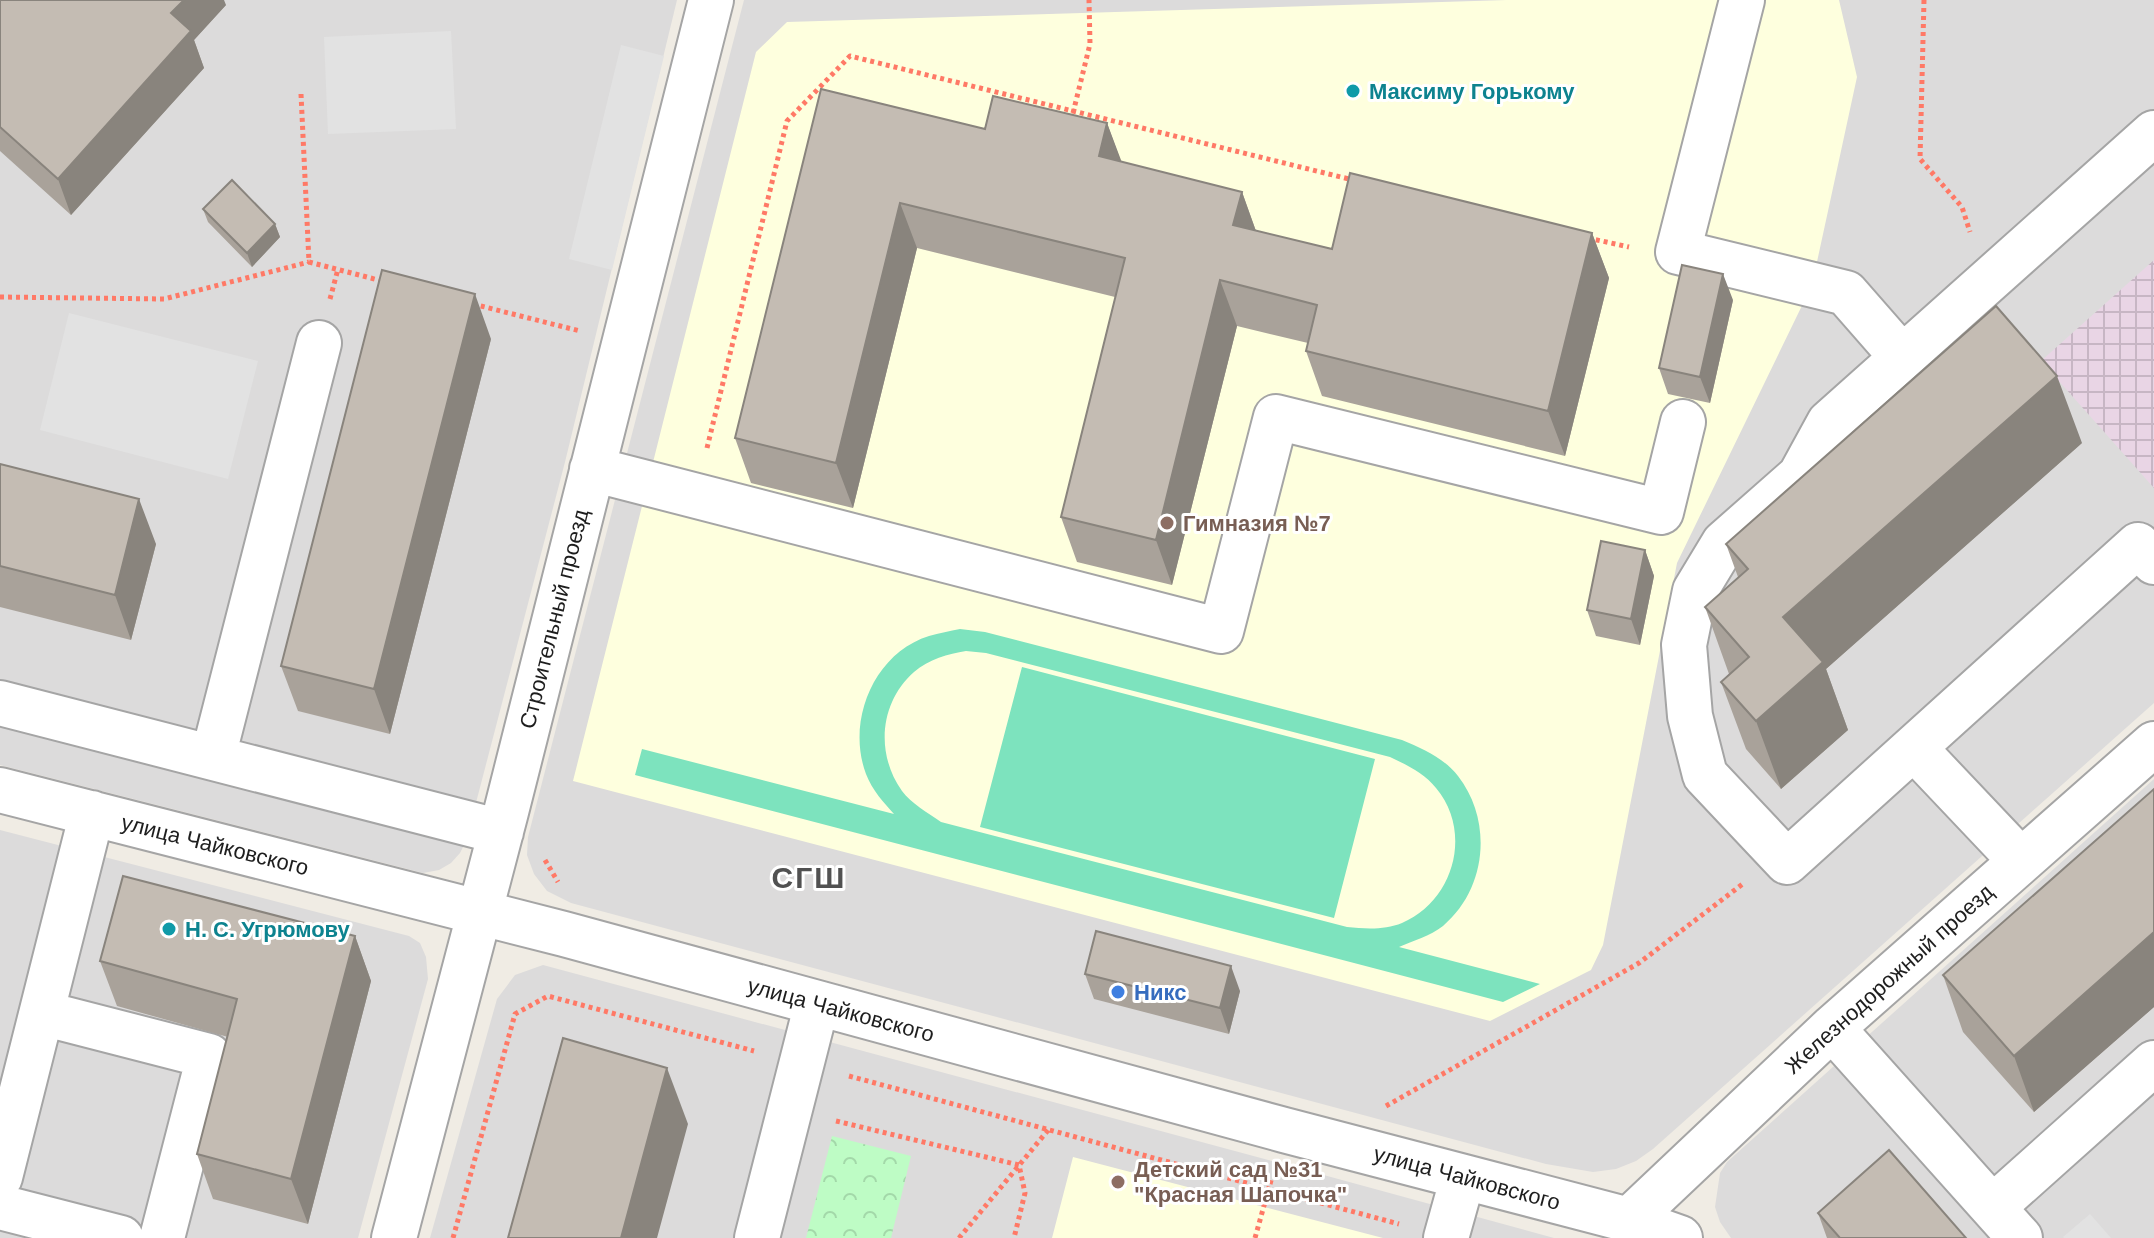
<svg xmlns="http://www.w3.org/2000/svg" width="2154" height="1238" viewBox="0 0 2154 1238" font-family="Helvetica,sans-serif">
  <style>
    .residential { fill: #dcdbdb }
    .industrial { fill: url(#industrial-grid) }
    .education { fill: #feffde }
    .park { fill: url(#park-crowns) }
    .pitch { fill: #7de3be; fill-rule: evenodd }
    .parking { fill: #e2e2e2 }
    .lines { fill: none; stroke-linecap: round; stroke-linejoin: round }
    .minor-casing { stroke: #a5a5a5; stroke-width: 48 }
    .path { stroke: #ff7966; stroke-width: 5; stroke-dasharray: 4 4; stroke-linecap: butt }
    .minor { stroke: #fff; stroke-width: 44 }
    .wall { fill: #a9a29a }
    .shaded-wall { fill: #89847d }
    .building { fill: #c4bcb3; stroke: #89847d; stroke-width: 2 }
    .culture-dot { fill: #0f9aa8; stroke: #fff; stroke-width: 3 }
    .education-dot { fill: #8d6e63; stroke: #fff; stroke-width: 3 }
    .shop-dot { fill: #3f7fe0; stroke: #fff; stroke-width: 3 }
    .labels { text-anchor: middle; dominant-baseline: central; stroke-width: 6; stroke-linejoin: round; paint-order: stroke }
    .culture-label { font-size: 22px; font-weight: bold; fill: #0d838f; stroke: #fff; text-anchor: start }
    .education-label { font-size: 22px; font-weight: bold; fill: #785e54; stroke: #fff; text-anchor: start }
    .street-label { font-size: 22px; fill: #1e1e1e; stroke: #fff }
    .shop-label { font-size: 22px; font-weight: bold; fill: #366cbe; stroke: #fff; text-anchor: start }
    .district-label { font-size: 30px; font-weight: bold; letter-spacing: 2px; fill: #515151; stroke: #fff }
  </style>
  <defs>
    <pattern id="industrial-grid" width="8" height="8" patternUnits="userSpaceOnUse" patternTransform="scale(2)"><rect width="8" height="8" fill="#e9d5e5"/><path d="M0 4h8M4 0v8" fill="none" stroke="#c7b6c4"/></pattern>
    <pattern id="park-crowns" width="20" height="18" patternUnits="userSpaceOnUse" patternTransform="scale(2)"><rect width="20" height="18" fill="#befcc5"/><path d="M2 6a3 3 0 1 1 6 0M12 15a3 3 0 1 1 6 0" fill="none" stroke="#a3d8a9"/></pattern>
  </defs>
  <rect width="100%" height="100%" fill="#f0ece4"/>
  <path class="residential" d="M0 0H677L565 462 466 841 460 853 451 863 439 870 423 873 0 765Z
    M744 0H2154V703L1653 1149 1636 1161 1616 1169 1593 1172 1546 1164 571 903 547 891 534 874 527 855 528 837Z
    M2154 779V1238H1731L1720 1222 1715 1207 1720 1173 1727 1162Z
    M0 830 409 936 420 943 426 957 428 979 358 1238H0Z
    M543 965 1276 1162 1554 1238H430L497 999 515 975Z"/>
  <path class="industrial" d="M2154 260V488L2041 361Z"/>
  <path class="education" d="M1507 0H1839L1857 77 1812 285 1677 563 1603 945 1591 970 1490 1021 573 781 756 52 787 22Z
    M1073 1157 1264 1207 1383 1238H1052Z"/>
  <path class="park" d="M832 1136 911 1156 891 1238H806Z"/>
  <path class="pitch" d="M960 629 985 632 1402 740C1423 749 1444 758 1458 776 1493 821 1487 889 1443 926 1430 936 1413 941 1399 947L1540 984 1503 1002 635 775 642 749 894 814C884 803 872 790 866 774 846 721 874 653 929 636 939 633 950 631 960 629ZM966 651 986 653 1390 757C1407 765 1424 773 1436 788 1473 832 1454 901 1402 923 1385 930 1366 929 1347 927L941 822C928 813 911 803 902 791 875 753 880 702 914 672 929 659 948 654 966 651Z
    M1022 667 1375 759 1334 918 980 827Z"/>
  <path class="parking" d="M451 31 456 129 328 134 324 37Z
    M621 45 664 56 612 270 569 259Z
    M69 313 258 361 228 479 40 430Z
    M2090 1214 2111 1238H2064L2063 1237Z"/>
  <g class="lines">
    <g class="minor-casing">
      <path id="minor" d="M1742 0 1678 252 1846 293 1902 357
        M2154 133 1829 423 1800 476 1724 543 1695 591 1684 645 1690 716 1705 775 1787 862 2138 545 2154 562
        M592 469 1221 631 1276 417 1661 512 1683 422
        M0 703 501 832
        M1914 748 2021 861
        M213 757 319 343
        M0 790 564 934 1284 1130 1629 1220 1680 1238
        M42 1013 209 1056 162 1238
        M1832 1028 2020 1238
        M0 1177 92 813
        M0 1207 121 1238
        M1993 1207 2154 1063
        M1629 1220 1832 1028 2154 744
        M394 1238 506 812 711 0
        M757 1238 817 1003
        M1446 1238 1463 1177"/>
    </g>
    <path class="path" d="M1924 0 1920 159 1962 207 1970 232
      M301 94 309 262 386 282
      M1073 113 1090 44 1089 0
      M1588 238 1629 247
      M0 297 164 299 309 262
      M330 299 338 269
      M473 304 580 331
      M707 448 787 121 850 56 1353 180
      M545 860 558 882
      M849 1076 1399 1224
      M1386 1106 1639 963 1744 883
      M836 1121 1019 1165 1025 1193 1014 1238
      M453 1238 515 1014 548 996 754 1051
      M959 1238 1049 1129
      M1255 1238 1272 1177"/>
    <use href="#minor" class="minor"/>
  </g>
  <path class="wall" d="M0 0 226 5 194 40 204 68 71 215 0 151Z
    M821 89 985 129 1107 123 1121 162 1242 192 1256 231 1332 249 1592 233 1609 278 1565 456 1322 396 1306 351 1308 343 1237 326 1172 585 1077 562 1061 517 1115 297 917 248 853 508 751 483 735 438Z
    M203 209 275 224 280 237 252 267 208 222Z
    M1733 300 1710 403 1668 394 1659 368Z
    M491 339 390 734 298 711 281 666Z
    M2082 443 1826 669 1848 730 1781 789 1746 749 1721 682 1729 674 1705 607 1738 577 1726 544Z
    M0 464 156 544 131 640 0 607Z
    M1645 550 1654 576 1640 645 1596 636 1587 610Z
    M2154 789V1007L2034 1112 1963 1032 1943 975Z
    M355 936 371 981 308 1224 213 1199 197 1154 228 1037 117 1006 100 961Z
    M1085 974 1240 991 1229 1034 1094 999Z
    M1818 1213 1966 1238H1827Z"/>
  <path class="shaded-wall" d="M184 0H224L226 5 194 40 204 68 71 215 58 179 171 13Z
    M1107 123 1124 168 1099 156Z
    M1242 192 1258 237 1233 225Z
    M900 203 917 248 853 508 836 463Z
    M275 224 280 237 252 267 247 253Z
    M1592 233 1609 278 1565 456 1548 411Z
    M1723 274 1733 300 1710 403 1700 377Z
    M1220 280 1237 326 1172 585 1156 540Z
    M475 294 491 339 390 734 374 689Z
    M2057 376 2082 443 1826 669 1848 730 1781 789 1756 721 1783 617Z
    M139 499 156 544 131 640 115 595Z
    M1645 550 1654 576 1640 645 1631 619Z
    M2154 932V1007L2034 1112 2014 1056Z
    M355 936 371 981 308 1224 291 1179Z
    M1231 966 1240 991 1229 1034 1220 1008Z
    M667 1068 688 1124 657 1238H621Z"/>
  <path class="building" d="M0 0H184L171 13 191 31 58 179 0 127Z
    M821 89 985 129 993 96 1107 123 1099 156 1242 192 1233 225 1332 249 1350 173 1592 233 1548 411 1306 351 1317 305 1220 280 1156 540 1061 517 1125 258 900 203 836 463 735 438Z
    M232 180 275 224 247 253 203 209Z
    M1682 265 1723 274 1700 377 1659 368Z
    M382 270 475 294 374 689 281 666Z
    M1996 306 2057 376 1783 617 1823 662 1756 721 1721 682 1749 657 1705 607 1748 569 1726 544Z
    M0 464 139 499 115 595 0 566Z
    M1601 541 1645 550 1631 619 1587 610Z
    M2154 789V932L2014 1056 1943 975Z
    M123 876 355 936 291 1179 197 1154 237 999 100 961Z
    M1096 931 1231 966 1220 1008 1085 974Z
    M563 1038 667 1068 621 1238H508Z
    M1889 1150 1966 1238H1840L1818 1213Z"/>
  <g class="culture-dot">
    <circle cx="1353" cy="91" r="8"/>
    <circle cx="169" cy="929" r="8"/>
  </g>
  <g class="education-dot">
    <circle cx="1167" cy="523" r="8"/>
    <circle cx="1118" cy="1182" r="8"/>
  </g>
  <circle class="shop-dot" cx="1118" cy="992" r="8"/>
  <g class="labels">
    <g class="culture-label">
      <text x="1369" y="91">Максиму Горькому</text>
      <text x="185" y="929">Н. С. Угрюмову</text>
    </g>
    <g class="education-label">
      <text x="1183" y="523">Гимназия №7</text>
      <text x="1134" y="1169">Детский сад №31<tspan x="1134" dy="25">"Красная Шапочка"</tspan></text>
    </g>
    <g class="street-label">
      <text transform="translate(554 619) rotate(-76)">Строительный проезд</text>
      <text transform="translate(215 845) rotate(14)">улица Чайковского</text>
      <text transform="translate(1889 979) rotate(-42)">Железнодорожный проезд</text>
      <text transform="translate(841 1010) rotate(15)">улица Чайковского</text>
      <text transform="translate(1467 1178) rotate(15)">улица Чайковского</text>
    </g>
    <g class="shop-label">
      <text x="1134" y="992">Никс</text>
    </g>
    <g class="district-label">
      <text x="809" y="877">СГШ</text>
    </g>
  </g>
</svg>
